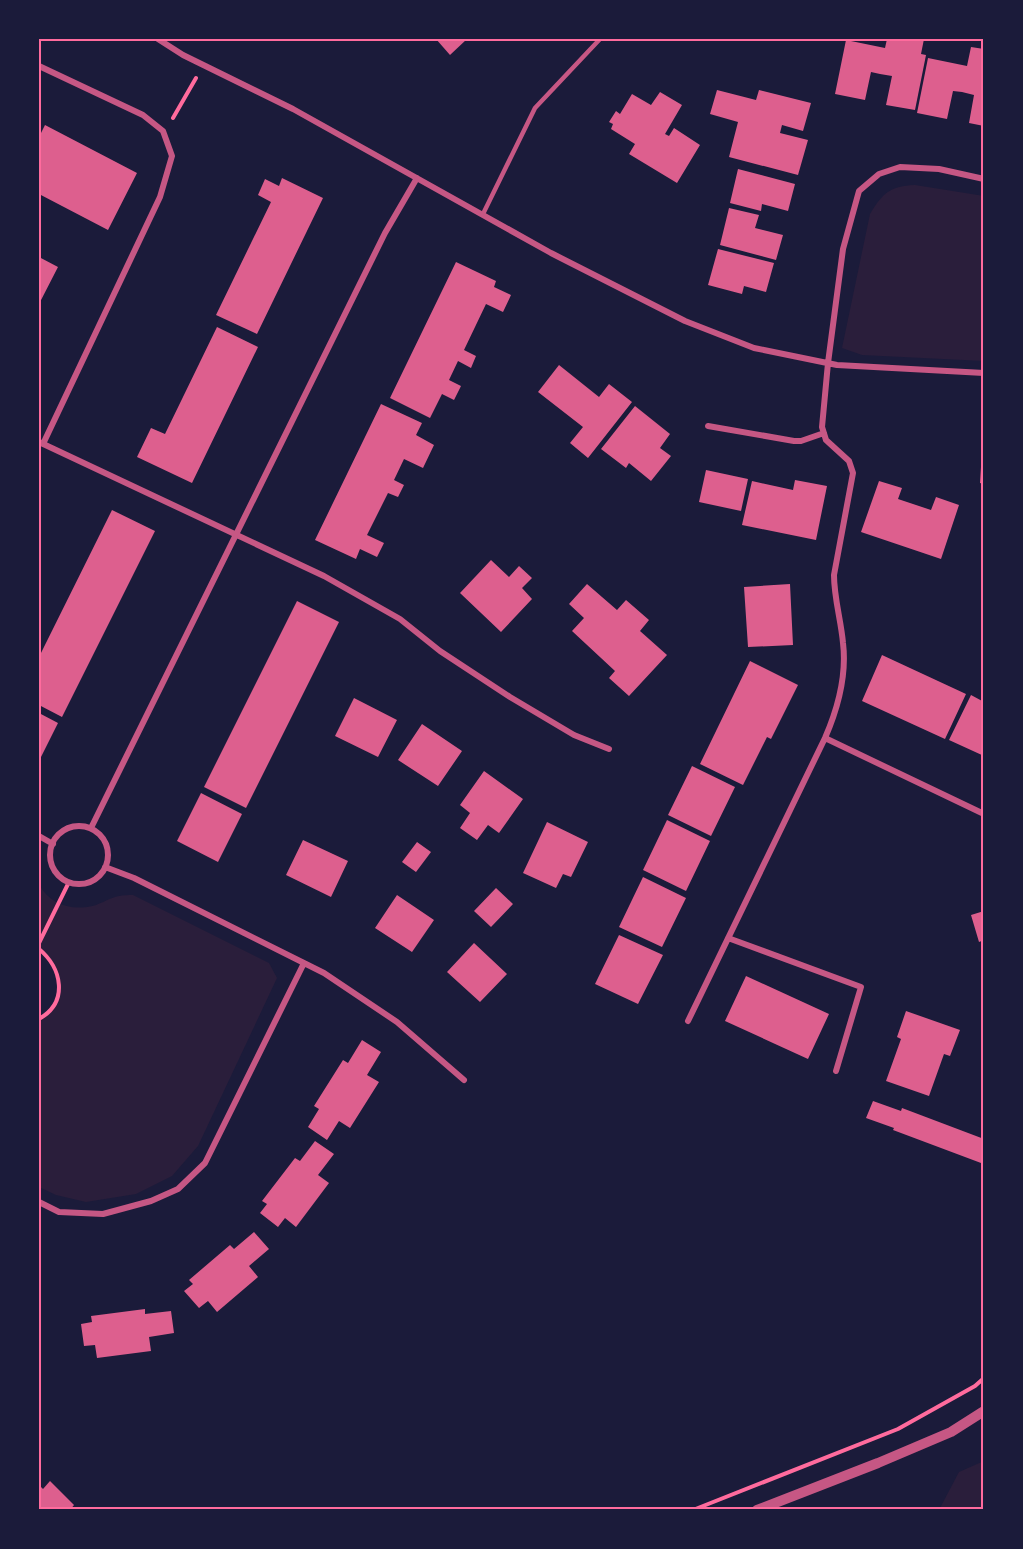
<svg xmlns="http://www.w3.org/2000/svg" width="1023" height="1549" viewBox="0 0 1023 1549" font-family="'Libre Baskerville',serif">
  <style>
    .green { fill: #2a1e3b }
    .building { fill: #dd5f8e }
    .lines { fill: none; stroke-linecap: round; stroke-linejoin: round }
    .path { stroke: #ff6b9d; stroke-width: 4 }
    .service { stroke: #c65784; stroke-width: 4.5 }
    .minor { stroke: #c65784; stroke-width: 6 }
    .tertiary { stroke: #c65784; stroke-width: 10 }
    .neatline { fill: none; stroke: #ff6b9d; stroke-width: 2 }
  </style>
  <rect width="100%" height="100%" fill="#1b1b3a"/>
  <path class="green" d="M915 185 984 196V361L862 355 842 348 870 214C883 193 890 186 915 185Z
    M39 884C48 902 67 910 87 907 99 906 108 898 119 896 123 895 129 895 133 895L269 963 277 978 198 1146 172 1176 136 1194 86 1202 56 1195 39 1187V1022C67 1002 67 969 39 949Z
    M984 1461V1510H939L959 1472Z"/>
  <path class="building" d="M436 39H467L450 55Z
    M887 39H924L921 54 926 55 915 110 886 105 892 76 880 74 871 72 865 100 835 94 846 40 885 48Z
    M971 47 984 49V126L969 123 974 95 962 92 953 91 947 119 917 113 928 58 967 66Z
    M717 90 756 100 759 90 811 103 803 131 782 125 780 133 808 140 798 175 729 157 738 122 710 114Z
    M660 92 682 105 665 134 669 136 674 128 700 145 677 183 629 154 635 144 611 129 613 124 609 122 616 111 620 114 632 94 651 105Z
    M45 125 137 173 108 230 39 194V132L41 133Z
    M738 169 795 184 788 211 762 204 761 211 730 203Z
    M282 178 323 198 257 334 216 315 271 202 258 195 265 179 279 186Z
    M729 208 759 215 755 228 783 235 776 260 720 245Z
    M718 249 774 263 766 292 744 286 742 294 708 285Z
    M39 257 58 267 39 304Z
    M456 262 496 281 494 287 511 295 503 312 486 304 464 350 476 356 471 368 458 361 449 380 461 386 454 400 442 394 430 418 390 398Z
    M217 327 258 347 192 483 137 457 151 428 165 434Z
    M559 365 599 397 609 384 632 402 588 458 570 443 583 427 538 392Z
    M381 404 422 423 416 435 434 445 423 468 404 459 394 480 404 485 398 497 388 493 367 535 384 543 377 557 360 549 356 559 315 540Z
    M635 406 670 434 660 448 671 456 651 481 629 463 626 468 601 449Z
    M981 467H984V484L980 483Z
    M706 470 748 479 741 511 699 502Z
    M795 480 827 486 816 540 742 525 752 481 793 490Z
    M879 481 902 488 898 499 931 510 936 497 959 505 941 559 861 532Z
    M112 510 155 531 62 717 39 705V657Z
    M491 560 509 577 519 566 532 578 522 588 532 599 501 632 460 593Z
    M587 584 617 610 626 600 649 620 640 631 667 655 629 696 609 678 615 671 572 631 584 618 569 604Z
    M790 584 793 645 748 647 744 587Z
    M297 601 339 622 246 808 204 787Z
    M882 655 966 694 945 739 862 701Z
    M750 661 798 685 771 739 767 737 743 785 700 764Z
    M971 695 984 702V756L949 740Z
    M354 698 397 720 378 757 335 736Z
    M39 713 58 723 39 761Z
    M422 724 462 751 438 786 398 760Z
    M692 766 735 787 711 836 668 815Z
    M484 771 523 799 499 833 488 825 477 840 460 828 470 813 460 805Z
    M201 793 242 814 218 862 177 841Z
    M667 820 710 841 686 891 643 870Z
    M547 822 588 842 571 877 563 874 556 888 523 873Z
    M303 840 348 861 331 897 286 875Z
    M417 842 431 852 416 872 402 862Z
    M643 877 686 898 662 947 619 927Z
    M496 888 513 904 491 927 474 911Z
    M397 895 434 920 412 952 375 928Z
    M984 911V940L979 942 971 915Z
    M619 935 663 955 638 1004 595 984Z
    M474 943 507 974 480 1002 447 972Z
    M746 976 829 1014 808 1059 725 1021Z
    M906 1011 960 1030 950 1056 944 1054 929 1096 886 1081 901 1039 897 1037Z
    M362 1040 381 1052 367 1075 379 1082 350 1128 339 1121 327 1140 308 1127 319 1109 314 1106 343 1060 348 1063Z
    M873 1101 901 1111 902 1108 984 1139V1154L981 1163 893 1130 894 1128 866 1118Z
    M315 1141 334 1154 318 1175 329 1183 296 1227 285 1218 278 1227 260 1213 267 1204 262 1201 295 1158 300 1161Z
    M254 1232 269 1249 249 1266 258 1277 217 1312 208 1301 199 1308 184 1291 193 1284 189 1280 230 1245 234 1249Z
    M145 1309V1314L171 1311 174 1333 149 1337 151 1351 97 1358 95 1345 84 1346 81 1324 92 1322 91 1316Z
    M50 1481 74 1505 70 1510H39V1485L43 1489Z"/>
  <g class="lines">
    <path class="path" d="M173 118 196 78
      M39 943 69 882
      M39 949C62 968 69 1002 39 1019
      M693 1510 898 1429 975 1386 984 1378"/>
    <path class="service" d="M483 214 535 108 600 39"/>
    <path class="minor" d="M158 39 183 55 293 109 551 253 685 321 754 348 837 365 984 373
      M39 66 143 115 163 131 172 156 160 197 43 444
      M708 426 794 441H801L824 433
      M39 442 324 576 400 619 440 651 510 697 574 735 609 749
      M825 738 984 814
      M50 855a29 29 0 1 1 58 0a29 29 0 1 1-58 0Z
      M91 828 385 233 417 178
      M39 836 53 844
      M105 867 134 878 324 973 397 1022 464 1080
      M728 938 861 987 836 1071
      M688 1021 825 738C838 708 847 676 843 643 841 620 834 598 834 575L853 473 849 461 826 440 822 427 828 363 843 249 859 191 879 174 900 167 939 169 984 179
      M39 1202 59 1212 103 1214 151 1201 178 1189 205 1163 304 963"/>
    <path class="tertiary" d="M757 1510 878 1463 951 1432 984 1411"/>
  </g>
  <rect width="1023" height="1549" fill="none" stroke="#1b1b3a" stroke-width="81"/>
  <rect x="40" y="40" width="942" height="1468" class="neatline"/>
</svg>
